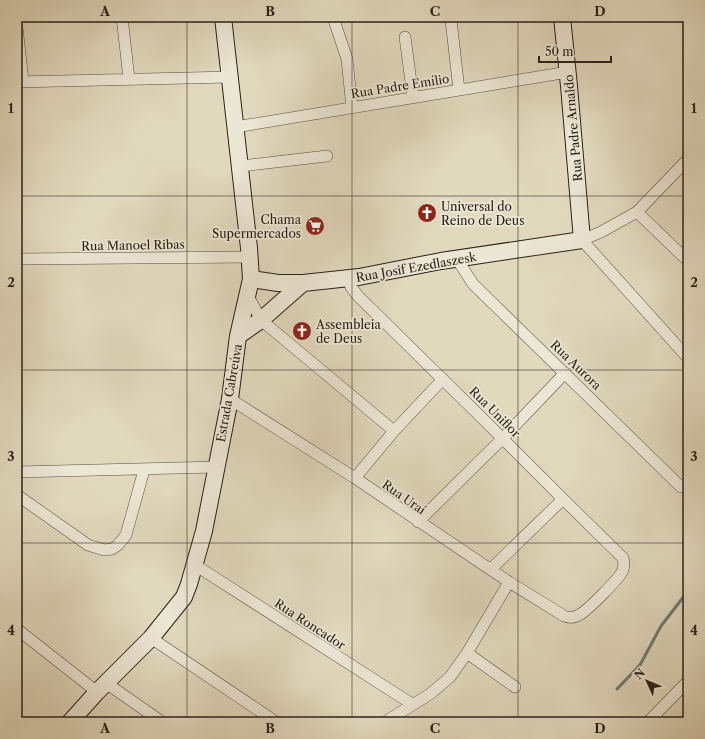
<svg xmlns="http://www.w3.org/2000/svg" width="705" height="739" viewBox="0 0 705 739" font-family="'Libre Caslon Text',serif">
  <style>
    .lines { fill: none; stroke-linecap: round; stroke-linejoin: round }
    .stream { stroke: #6b7c79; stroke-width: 3 }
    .minor-casing { stroke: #574f41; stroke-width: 12 }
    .secondary-casing { stroke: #292117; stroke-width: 18 }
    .minor { stroke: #ece6d5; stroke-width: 11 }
    .secondary { stroke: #ece6d5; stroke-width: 16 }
    .grid { fill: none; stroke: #292117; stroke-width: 1; stroke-opacity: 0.55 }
    .labels { text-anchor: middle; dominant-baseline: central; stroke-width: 3.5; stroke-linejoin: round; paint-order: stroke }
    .street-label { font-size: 12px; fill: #292117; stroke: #ece6d5 }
    .poi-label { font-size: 12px; fill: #292117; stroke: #ece6d5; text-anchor: start }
    .neatline { fill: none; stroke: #292117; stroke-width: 1.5 }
    .grid-label { font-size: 13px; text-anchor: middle; font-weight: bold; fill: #292117 }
  </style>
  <rect width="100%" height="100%" fill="#e1d9be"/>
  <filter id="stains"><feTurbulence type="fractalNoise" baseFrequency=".005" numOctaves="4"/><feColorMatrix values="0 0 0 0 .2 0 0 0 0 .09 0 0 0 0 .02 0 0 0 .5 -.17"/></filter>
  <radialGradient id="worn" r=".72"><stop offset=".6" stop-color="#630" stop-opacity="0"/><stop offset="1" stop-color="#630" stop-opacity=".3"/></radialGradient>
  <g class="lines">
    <path class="stream" d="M617 689 640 665 661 626 688 591"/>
    <g class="minor-casing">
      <path id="minor" d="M122 17 129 79
        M333 17 347 59 352 108
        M451 20 459 90
        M17 27 23 81
        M405 37 413 97
        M17 82 230 77
        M236 127 568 72
        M688 159 637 212 601 232 582 240 688 358
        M241 166 327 156
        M637 212 688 261
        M17 259 250 257
        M457 259 473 284 681 487 688 485
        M247 294 261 320 394 431
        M230 399 355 478 509 582 564 616C569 618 574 618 579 615 587 611 620 578 623 570 624 566 624 562 623 558L563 499 486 422 358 296 351 287 348 278
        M17 472 216 467
        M355 478 394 431 443 379
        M17 495 88 545 104 550 112 549 118 545 126 535 144 470
        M418 522 503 438 565 373
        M195 565 412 704
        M491 569 563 499
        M17 629 97 692
        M151 638 276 722
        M467 653 515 687
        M106 683 162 722
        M385 722 430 694 450 677 467 653 509 582
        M648 722 688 681"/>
    </g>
    <g class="secondary-casing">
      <path id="secondary" d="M251 279 278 283H303L359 277 441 261 582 240 569 86 562 17
        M238 336 261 320 303 283
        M70 722 97 692 151 638 184 597 189 584 204 531 230 399 238 336 251 279 249 248 223 17"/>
    </g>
    <use href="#minor" class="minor"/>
    <use href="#secondary" class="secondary"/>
  </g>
  <path class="grid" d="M187 17V722M352 17V722M518 17V722M17 196H688M17 370H688M17 543H688"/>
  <defs>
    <g id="church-disc" transform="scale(1)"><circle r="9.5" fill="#8f2418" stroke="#ece6d5"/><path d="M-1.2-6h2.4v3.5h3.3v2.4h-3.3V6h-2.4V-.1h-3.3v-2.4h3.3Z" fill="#fff"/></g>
    <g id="supermarket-disc" transform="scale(1)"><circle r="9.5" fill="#8f2418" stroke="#ece6d5"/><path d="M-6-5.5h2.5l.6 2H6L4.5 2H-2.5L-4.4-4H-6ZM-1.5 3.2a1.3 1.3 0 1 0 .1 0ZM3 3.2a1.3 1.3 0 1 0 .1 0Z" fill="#fff"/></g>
  </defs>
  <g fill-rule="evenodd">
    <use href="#church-disc" x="427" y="213"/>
    <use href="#supermarket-disc" x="315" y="226"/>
    <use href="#church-disc" x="302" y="331"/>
  </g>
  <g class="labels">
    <g class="street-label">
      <text transform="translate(400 86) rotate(-9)">Rua Padre Emílio</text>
      <text transform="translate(573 128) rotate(-95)">Rua Padre Arnaldo</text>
      <text transform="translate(133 245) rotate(-1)">Rua Manoel Ribas</text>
      <text transform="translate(416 267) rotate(-10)">Rua Josif Ezedlaszesk</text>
      <text transform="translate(576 365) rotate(44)">Rua Aurora</text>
      <text transform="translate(229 393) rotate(-80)">Estrada Cabreúva</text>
      <text transform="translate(495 412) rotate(45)">Rua Uniflor</text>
      <text transform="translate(404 497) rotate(35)">Rua Uraí</text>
      <text transform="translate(310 624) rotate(33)">Rua Roncador</text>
    </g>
    <g class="poi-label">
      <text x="441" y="206">Universal do<tspan x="441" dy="14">Reino de Deus</tspan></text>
      <text x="301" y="219" text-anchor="end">Chama<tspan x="301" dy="14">Supermercados</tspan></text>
      <text x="316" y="324">Assembleia<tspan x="316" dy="14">de Deus</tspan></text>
    </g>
  </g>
  <rect width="705" height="739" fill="none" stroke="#e1d9be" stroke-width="44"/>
  <g transform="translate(647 681) rotate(314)" stroke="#ece6d5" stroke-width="3" paint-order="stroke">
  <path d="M0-3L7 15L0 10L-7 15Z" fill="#292117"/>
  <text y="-6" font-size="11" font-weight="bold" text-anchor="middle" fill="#292117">N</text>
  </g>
  <path d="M539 56v6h72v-6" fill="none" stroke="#292117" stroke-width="2"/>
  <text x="545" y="56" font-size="12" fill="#292117" stroke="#ece6d5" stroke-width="3" paint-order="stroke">50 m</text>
  <rect x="22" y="22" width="661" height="695" class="neatline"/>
  <g class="grid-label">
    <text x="105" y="16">A</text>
    <text x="270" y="16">B</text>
    <text x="435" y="16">C</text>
    <text x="600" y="16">D</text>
    <text x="11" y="113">1</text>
    <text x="694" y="113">1</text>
    <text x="11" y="287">2</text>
    <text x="694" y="287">2</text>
    <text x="11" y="461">3</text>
    <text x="694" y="461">3</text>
    <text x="11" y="635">4</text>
    <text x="694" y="635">4</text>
    <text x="105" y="733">A</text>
    <text x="270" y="733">B</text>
    <text x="435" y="733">C</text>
    <text x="600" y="733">D</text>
  </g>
  <rect width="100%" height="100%" filter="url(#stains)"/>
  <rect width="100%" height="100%" fill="url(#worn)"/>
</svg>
